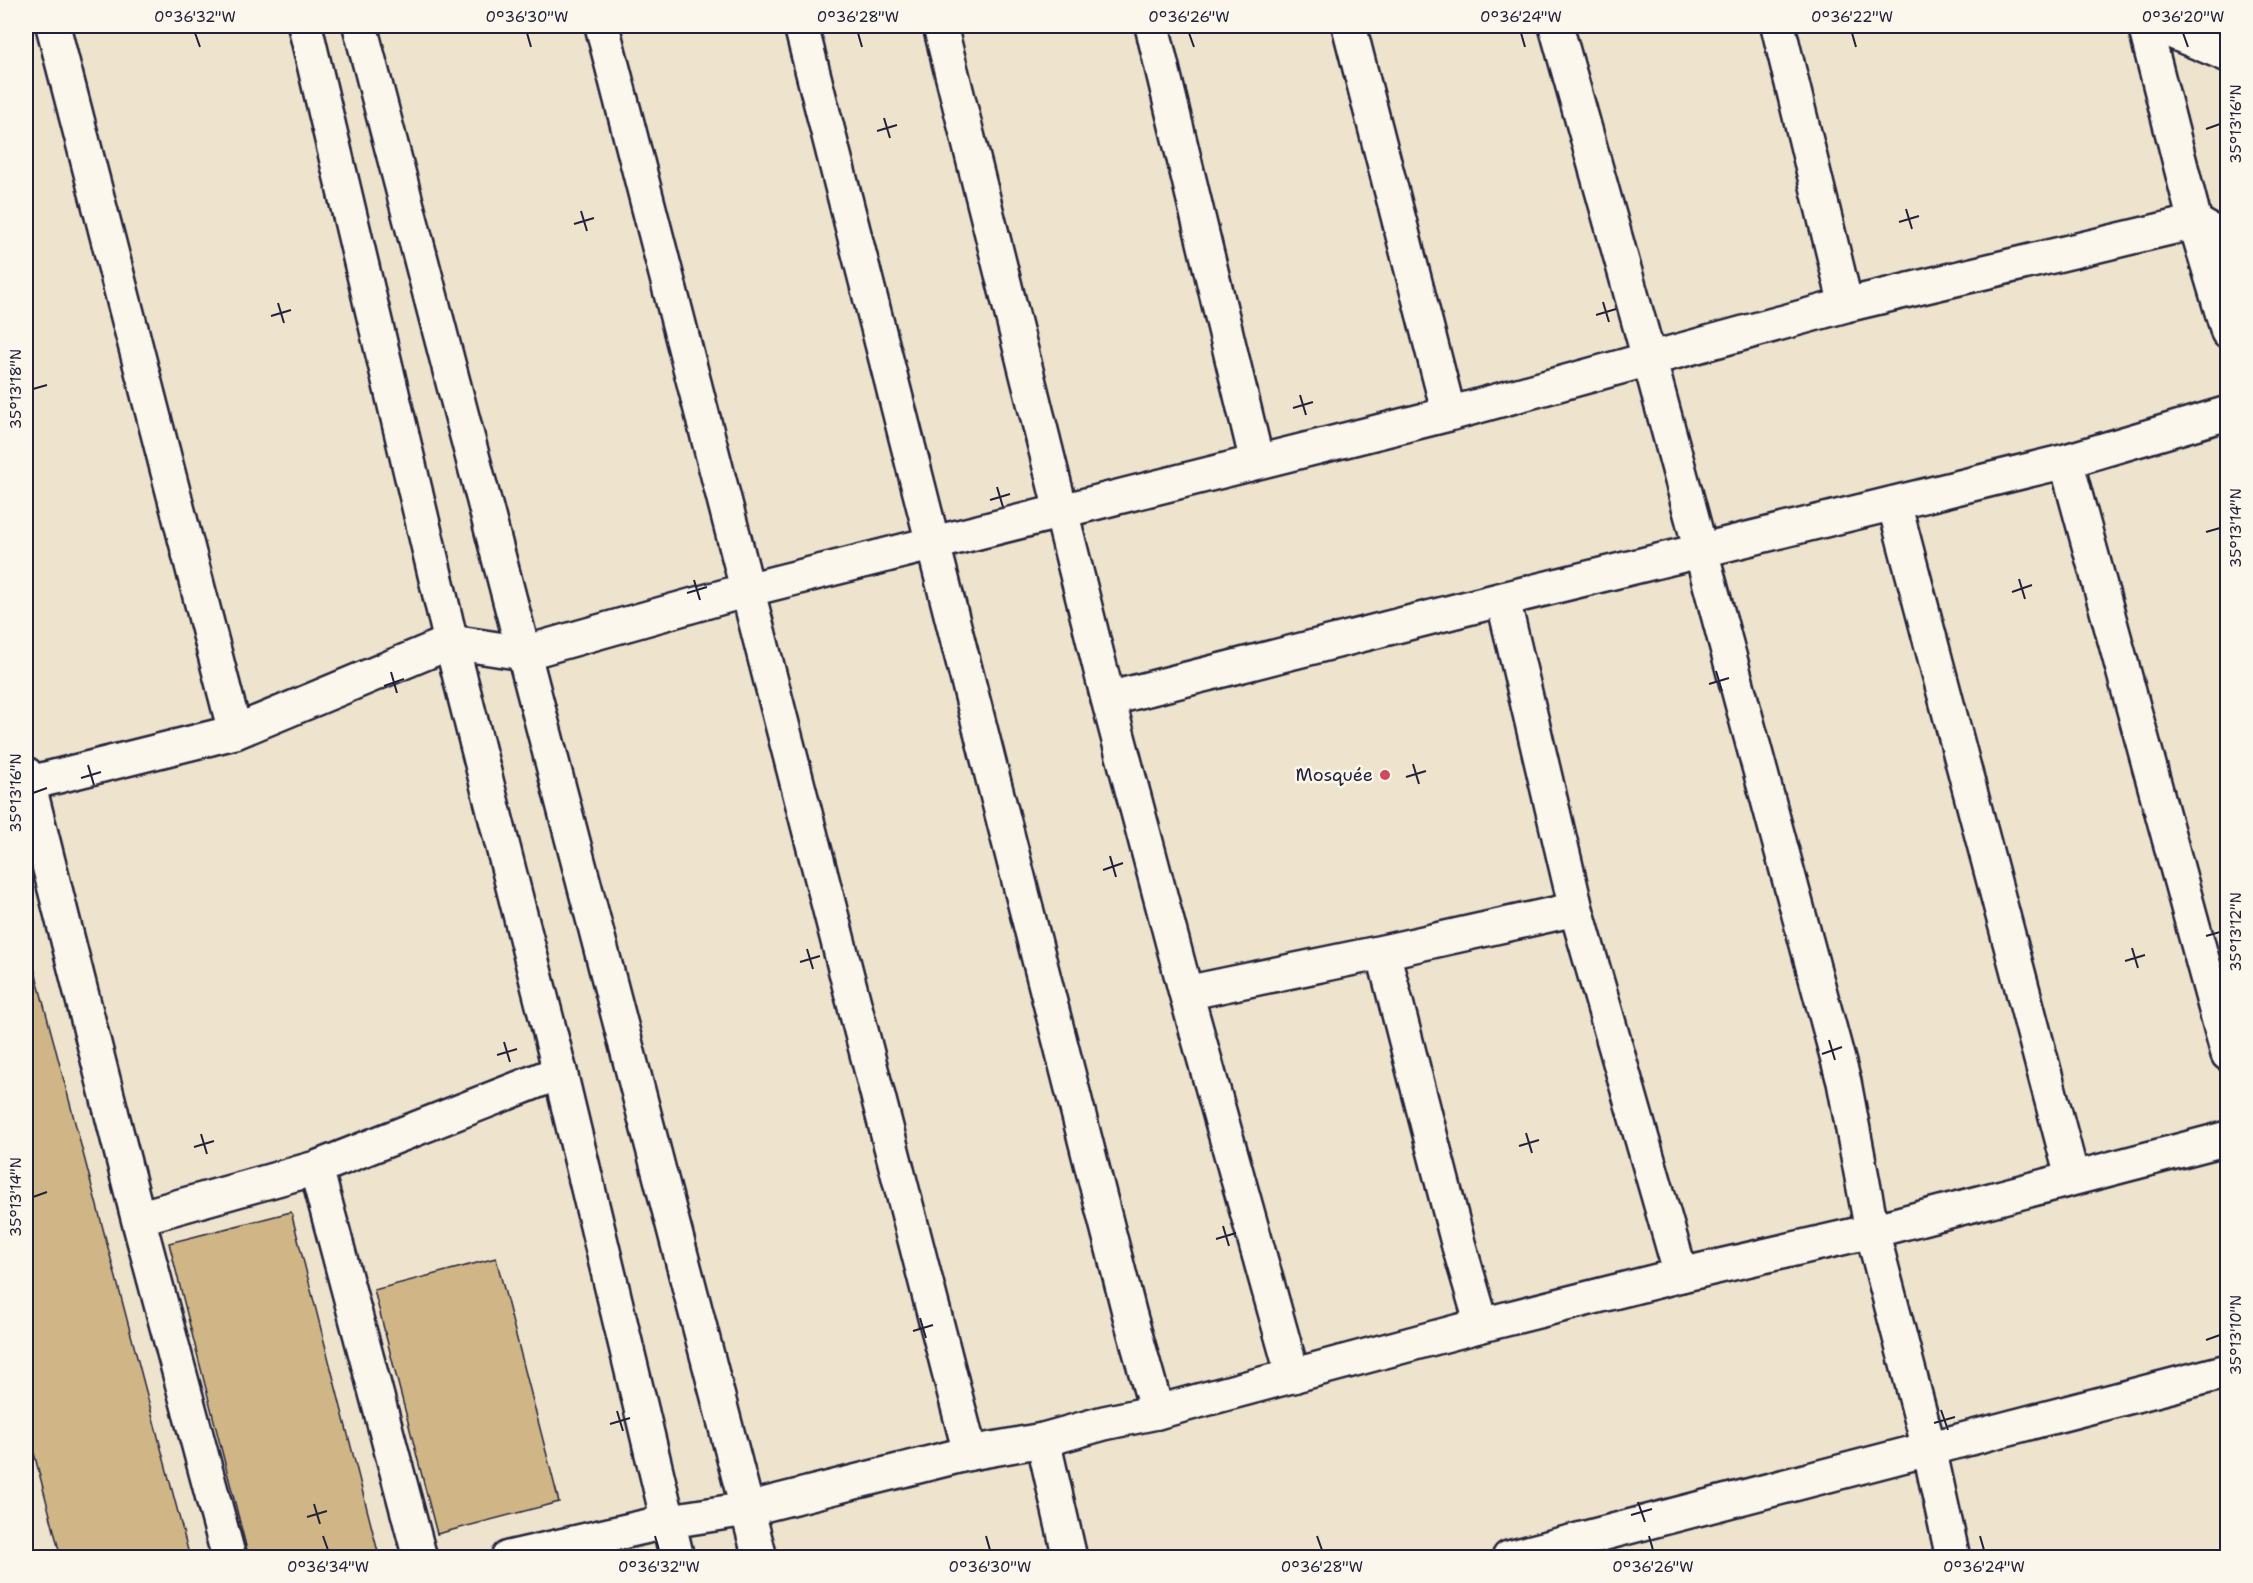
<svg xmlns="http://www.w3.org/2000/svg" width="2253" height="1583" viewBox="0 0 2253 1583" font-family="'Shantell Sans',sans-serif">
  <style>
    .building { fill: #d0b687; stroke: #22223b; stroke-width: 1.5 }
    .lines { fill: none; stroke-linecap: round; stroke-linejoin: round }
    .street-casing { stroke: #22223b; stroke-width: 38 }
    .secondary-casing { stroke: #22223b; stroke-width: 38 }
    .street { stroke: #fbf7ec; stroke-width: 33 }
    .secondary { stroke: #fbf7ec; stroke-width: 33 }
    .ticks { fill: none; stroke: #22223b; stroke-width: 2 }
    .poi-dot { fill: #d1495b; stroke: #fbf7ec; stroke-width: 2 }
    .labels { text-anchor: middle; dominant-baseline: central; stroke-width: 5; stroke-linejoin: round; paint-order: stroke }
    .poi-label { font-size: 18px; fill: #22223b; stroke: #fbf7ec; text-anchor: end }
    .neatline { fill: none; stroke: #22223b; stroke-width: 2 }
    .ticks-label { font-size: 15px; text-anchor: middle; fill: #22223b }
  </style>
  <rect width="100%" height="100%" fill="#eee4ce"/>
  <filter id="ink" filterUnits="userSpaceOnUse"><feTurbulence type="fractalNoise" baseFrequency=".0167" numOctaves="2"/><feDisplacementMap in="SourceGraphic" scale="12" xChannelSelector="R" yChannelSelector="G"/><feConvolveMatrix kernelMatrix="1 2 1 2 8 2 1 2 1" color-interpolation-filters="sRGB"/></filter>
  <g filter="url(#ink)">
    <path class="building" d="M26 937 190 1558H61L26 1422Z
      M291 1212 379 1556 372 1558H249L169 1243Z
      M496 1258 559 1502 437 1534 374 1290Z"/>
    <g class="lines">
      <g class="street-casing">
        <path id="street" d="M53 26 235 732
          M602 26 970 1453
          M801 26 1130 1316 1157 1412
          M940 26 1108 699 1186 993 1293 1376
          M1152 26 1257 462
          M1349 26 1449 414
          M1556 26 1649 358 1844 1082 1872 1231 1929 1448 1953 1558
          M1778 26 1846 305
          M2158 26 2228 55
          M2066 461 2228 1054
          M1894 503 2072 1177
          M1503 599 1576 909 1681 1275
          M1108 699 1503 599 2066 461 2228 413
          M26 774 138 1218 229 1558
          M26 784 235 732 451 642 524 653 747 590 1449 414 1846 305 2195 222 2228 241
          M1383 952 1458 1243 1482 1325
          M1186 993 1383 952 1576 909
          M316 1168 420 1558
          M138 1218 316 1168 560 1072
          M1043 1440 1070 1558
          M508 1558 670 1521
          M1509 1558 2228 1371"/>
      </g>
      <g class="secondary-casing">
        <path id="secondary" d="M305 26 451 642 560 1072 677 1558
          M360 26 760 1558
          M2145 26 2195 222 2228 332
          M670 1521 747 1509 970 1453 1043 1440 1104 1423 1157 1412 1482 1325 1681 1275 1872 1231 2228 1138"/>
      </g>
      <use href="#street" class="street"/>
      <use href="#secondary" class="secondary"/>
    </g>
  </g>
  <path class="ticks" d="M195 33 200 47M527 33 531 47M858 33 862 47M1189 33 1194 47M1521 33 1525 47M1852 33 1856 47M2183 33 2188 47M884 118 890 138M2206 129 2220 124M877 131 897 125M1906 209 1912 229M581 211 587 231M1899 222 1919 216M574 224 594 218M1603 302 1609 322M278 303 284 323M1596 315 1616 309M271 316 291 310M33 389 47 385M1300 395 1306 415M1293 408 1313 402M997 487 1003 507M990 500 1010 494M2206 532 2220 528M2019 579 2025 599M694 580 700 600M2012 592 2032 585M687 593 707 587M1716 671 1722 691M391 672 397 693M1709 684 1729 678M384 686 404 679M1413 764 1419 784M88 765 94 785M1406 777 1426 771M81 778 101 772M33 793 47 788M1110 856 1116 877M1103 870 1123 863M2206 936 2220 932M2132 948 2138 968M807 949 813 969M2125 961 2145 955M800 962 820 956M1829 1040 1835 1060M504 1042 510 1062M1822 1054 1842 1047M497 1055 517 1049M1526 1133 1532 1153M201 1134 207 1154M1519 1146 1539 1140M194 1147 214 1141M33 1197 47 1192M1223 1226 1229 1246M1216 1239 1236 1233M920 1318 926 1338M913 1331 933 1325M2206 1340 2220 1335M1941 1410 1948 1430M617 1411 623 1431M1934 1423 1955 1417M610 1424 630 1418M1638 1502 1645 1522M314 1504 320 1524M1631 1515 1652 1509M307 1517 327 1511M323 1536 328 1550M655 1536 659 1550M986 1536 990 1550M1317 1536 1322 1550M1649 1536 1653 1550M1980 1536 1984 1550"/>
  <circle class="poi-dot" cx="1385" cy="775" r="6"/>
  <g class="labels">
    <g class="poi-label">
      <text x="1373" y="775">Mosquée</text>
    </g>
  </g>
  <rect width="2253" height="1583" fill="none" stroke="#fbf7ec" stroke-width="66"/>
  <rect x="33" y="33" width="2187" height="1517" class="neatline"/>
  <g class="ticks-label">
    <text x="195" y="22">0°36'32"W</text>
    <text x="527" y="22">0°36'30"W</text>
    <text x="858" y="22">0°36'28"W</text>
    <text x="1189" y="22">0°36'26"W</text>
    <text x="1521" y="22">0°36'24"W</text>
    <text x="1852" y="22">0°36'22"W</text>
    <text x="2183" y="22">0°36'20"W</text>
    <text transform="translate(2236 124) rotate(-90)" y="5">35°13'16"N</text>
    <text transform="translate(16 389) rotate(-90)" y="5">35°13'18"N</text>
    <text transform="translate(2236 528) rotate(-90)" y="5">35°13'14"N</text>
    <text transform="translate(16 793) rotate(-90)" y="5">35°13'16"N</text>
    <text transform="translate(2236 932) rotate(-90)" y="5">35°13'12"N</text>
    <text transform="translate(16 1197) rotate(-90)" y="5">35°13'14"N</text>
    <text transform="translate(2236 1335) rotate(-90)" y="5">35°13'10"N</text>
    <text x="328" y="1572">0°36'34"W</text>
    <text x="659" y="1572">0°36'32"W</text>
    <text x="990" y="1572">0°36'30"W</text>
    <text x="1322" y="1572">0°36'28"W</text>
    <text x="1653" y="1572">0°36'26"W</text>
    <text x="1984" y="1572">0°36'24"W</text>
  </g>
</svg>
